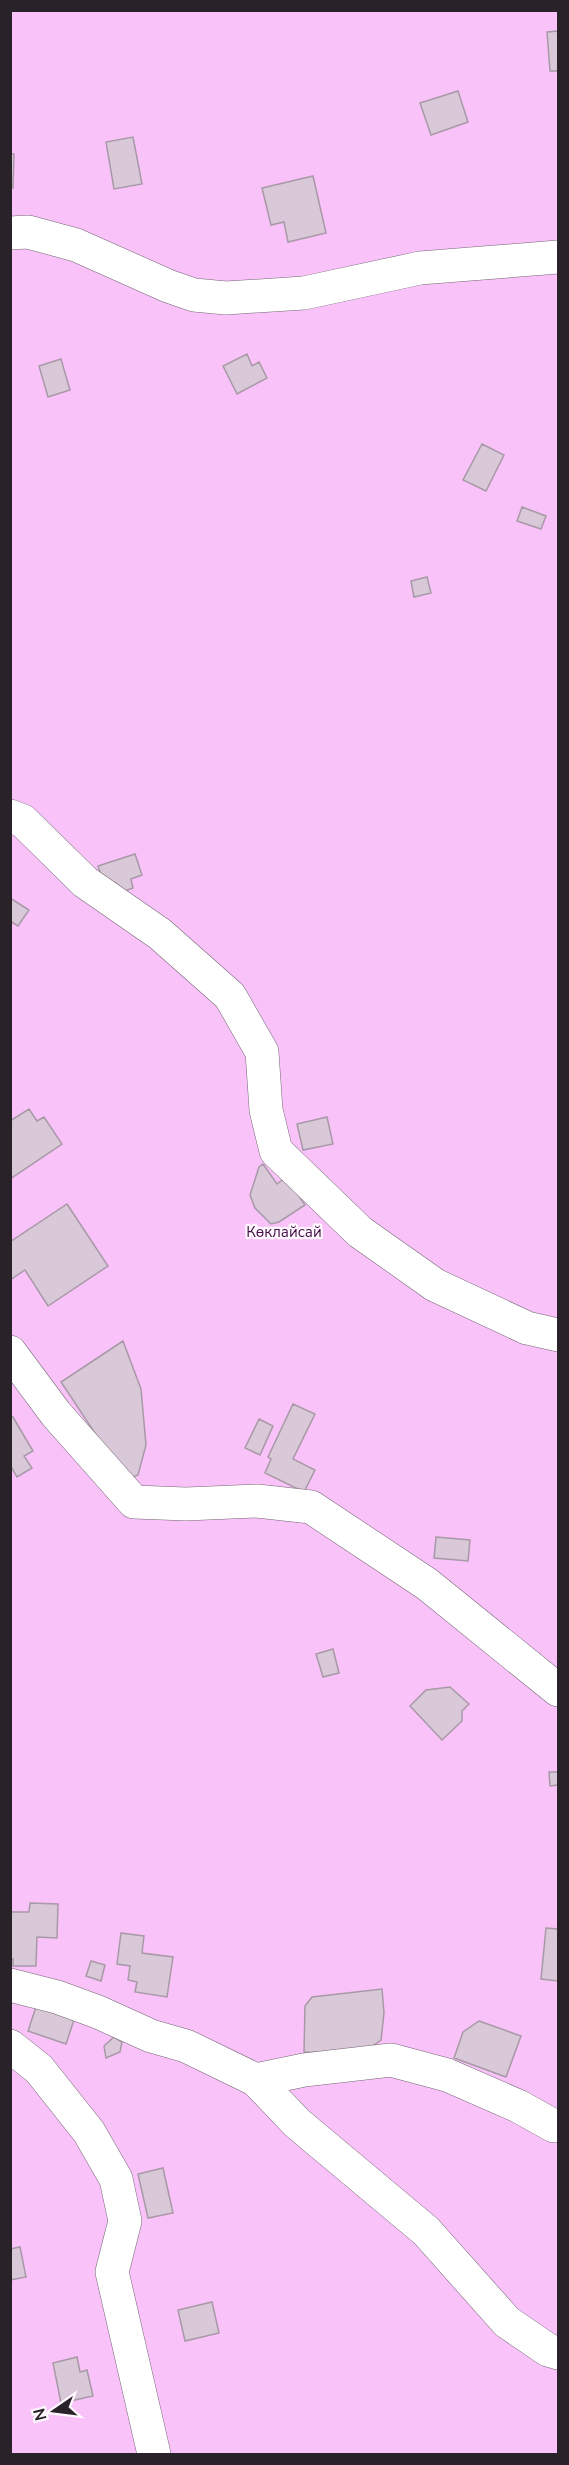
<svg xmlns="http://www.w3.org/2000/svg" width="569" height="2465" viewBox="0 0 569 2465" font-family="'Nunito Sans',sans-serif">
  <style>
    .green { fill: #f9c3f9 }
    .building { fill: #d8c8d8; stroke: #a899a7; stroke-width: 1.5 }
    .lines { fill: none; stroke-linecap: round; stroke-linejoin: round }
    .minor-casing { stroke: #736573; stroke-width: 34 }
    .minor { stroke: #fff; stroke-width: 33 }
    .labels { text-anchor: middle; dominant-baseline: central; stroke-width: 4.5; stroke-linejoin: round; paint-order: stroke }
    .park-label { font-size: 15px; fill: #440d46; stroke: #fff8ff }
  </style>
  <rect width="100%" height="100%" fill="#f8e8f8"/>
  <path class="green" d="M11 11H558V2454H11Z"/>
  <path class="building" d="M558 31V71H550L547 32Z
    M458 91 468 122 431 135 420 103Z
    M133 137 142 184 114 189 106 142Z
    M10 154H14L13 188H10Z
    M313 176 326 233 288 242 284 222 271 225 262 188Z
    M247 354 252 366 259 362 267 378 237 394 223 366Z
    M61 359 70 390 48 397 39 366Z
    M482 444 504 455 486 491 463 480Z
    M522 507 546 516 541 529 517 521Z
    M427 577 431 593 414 597 411 581Z
    M135 854 142 875 131 879 133 888 119 893 116 883 105 887 98 866Z
    M10 898 29 910 18 926 10 921Z
    M29 1109 37 1121 44 1117 62 1144 10 1179V1121Z
    M327 1117 333 1144 303 1150 297 1124Z
    M263 1164 277 1184 286 1177 305 1205 279 1222 271 1224 255 1208 250 1195 259 1167Z
    M67 1204 108 1266 48 1306 25 1270 10 1280V1242Z
    M123 1341 141 1389 146 1445 138 1475 133 1477 120 1471 61 1382Z
    M293 1404 315 1414 293 1459 315 1470 304 1492 265 1473 271 1459 268 1457Z
    M13 1417 33 1451 24 1456 32 1468 17 1477 10 1465V1418Z
    M259 1419 273 1426 260 1455 245 1448Z
    M436 1537 470 1540 468 1561 434 1558Z
    M333 1649 339 1673 323 1677 316 1654Z
    M450 1687 469 1704 462 1711V1721L442 1740 410 1706 426 1690Z
    M549 1772H558V1785L550 1786Z
    M30 1903 58 1904 57 1938 37 1937 36 1966H13V1959L10 1958V1912H29Z
    M546 1928 558 1929V1981L541 1979Z
    M121 1933 144 1936 142 1953 173 1957 167 1997 135 1992 137 1982 128 1980 130 1966 117 1964Z
    M91 1961 105 1965 101 1981 86 1976Z
    M382 1989 384 2013 381 2040 371 2047 350 2053 304 2052 305 2006 312 1997Z
    M38 2001 76 2014 66 2044 28 2031Z
    M479 2021 521 2036 506 2077 454 2058 463 2032Z
    M114 2037 122 2042 120 2052 106 2058 104 2046Z
    M163 2168 173 2213 148 2218 138 2174Z
    M20 2247 26 2277 10 2280V2249Z
    M212 2302 219 2333 185 2341 178 2310Z
    M77 2357 80 2372 87 2370 93 2396 61 2403 53 2363Z"/>
  <g class="lines">
    <g class="minor-casing">
      <path id="minor" d="M10 233 28 232 76 245 168 286 194 295 226 298 304 293 420 268 558 257
        M10 816 23 821 85 882 160 934 230 996 262 1052 266 1110 276 1151 360 1232 435 1285 527 1328 558 1335
        M10 1352 56 1414 134 1502 186 1504 257 1501 311 1507 427 1584 558 1690
        M10 1985 57 1997 98 2012 151 2036 186 2046 256 2080 304 2070 391 2060 447 2075 518 2106 554 2126 558 2125
        M10 2046 39 2069 89 2132 116 2179 125 2221 112 2272 154 2454
        M256 2080 297 2123 426 2231 507 2322 548 2350 558 2353"/>
    </g>
    <use href="#minor" class="minor"/>
  </g>
  <g class="labels">
    <g class="park-label">
      <text x="284" y="1232">Көклайсай</text>
    </g>
  </g>
  <rect width="569" height="2465" fill="none" stroke="#292329" stroke-width="24"/>
  <g transform="translate(54 2411) rotate(256)" stroke="#fff8ff" stroke-width="4.5" paint-order="stroke">
  <path d="M0-4.5L10 22L0 15L-10 22Z" fill="#292329"/>
  <text y="-9" font-size="16" font-weight="bold" text-anchor="middle" fill="#292329">N</text>
  </g>
</svg>
